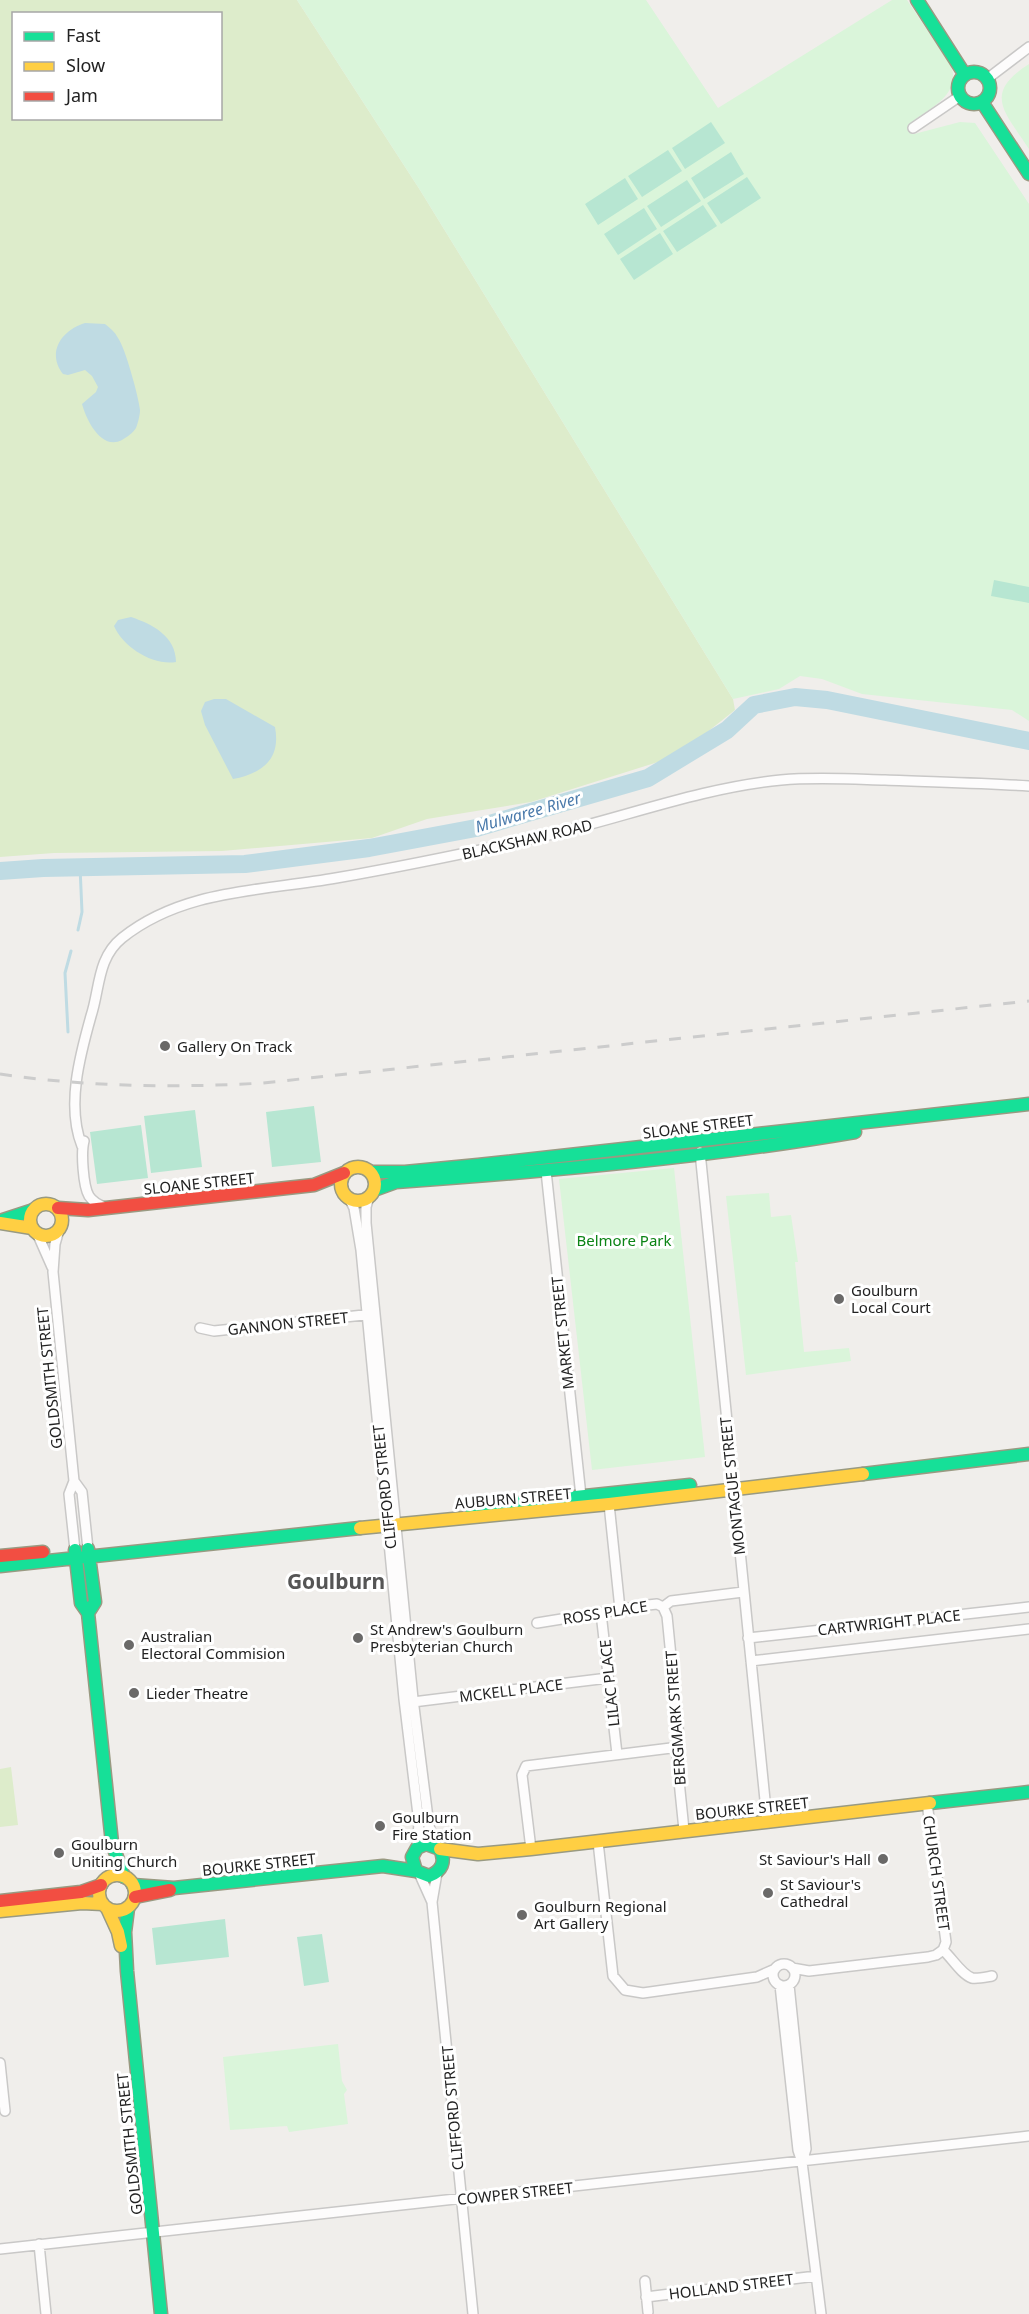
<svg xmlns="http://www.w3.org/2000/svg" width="1029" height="2314" viewBox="0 0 1029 2314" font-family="'Noto Sans',sans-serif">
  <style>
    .grass { fill: #ddeccb; fill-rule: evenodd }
    .park { fill: #daf5da }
    .pitch { fill: #b7e6d2 }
    .water { fill: #bfdbe3 }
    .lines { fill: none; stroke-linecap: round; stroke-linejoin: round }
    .stream { stroke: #bfdbe3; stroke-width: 3 }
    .river { stroke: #bfdbe3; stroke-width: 18 }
    .street-casing { stroke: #c9c8c7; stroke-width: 12 }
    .fast-casing { stroke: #999a82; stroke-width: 15 }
    .slow-casing { stroke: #999a82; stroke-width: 15 }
    .jam-casing { stroke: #999a82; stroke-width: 15 }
    .street { stroke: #fdfcfc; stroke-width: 9 }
    .fast { stroke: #16e098; stroke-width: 12 }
    .slow { stroke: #ffcf43; stroke-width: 12 }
    .jam { stroke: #f24e42; stroke-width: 12 }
    .rail { stroke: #ccc; stroke-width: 3; stroke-dasharray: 12 12; stroke-linecap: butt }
    .poi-dot { fill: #6a6968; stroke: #fff; stroke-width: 2 }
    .labels { text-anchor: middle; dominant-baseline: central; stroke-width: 6; stroke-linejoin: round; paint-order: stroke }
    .street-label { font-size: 15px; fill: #222; stroke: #fff }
    .poi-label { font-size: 15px; fill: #222; stroke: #fff; text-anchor: start }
    .park-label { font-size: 15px; fill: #0c8416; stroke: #fff }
    .water-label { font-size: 16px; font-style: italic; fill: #4a7aab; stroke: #fff }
    .district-label { font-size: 21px; font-weight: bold; fill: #555; stroke: #fff }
  </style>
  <rect width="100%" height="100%" fill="#f0eeeb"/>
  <path class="grass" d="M0 0H297L420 190 733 699 735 710 677 756 531 802 427 819 372 838 222 851 54 853 0 857ZM14 14H220V118H14Z
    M11 1767 18 1825 0 1827V1769Z"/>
  <path class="park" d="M297 0H646L718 108 892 0H907L951 66C962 96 927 109 908 125L914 134 960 122 975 123 1029 204V721L1012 710 862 694 822 679 800 676 779 689 733 699 420 190Z
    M1029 64V149C1005 112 982 94 1029 64Z
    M674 1168 705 1457 592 1470 559 1179Z
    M769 1193 771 1217 791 1215 798 1262H795L804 1352 849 1348 851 1361 746 1375 726 1196Z
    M338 2044 342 2081 347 2090 344 2094 348 2124 289 2132 287 2126 230 2130 223 2057Z"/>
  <path class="pitch" d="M711 122 725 143 685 169 672 148Z
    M668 150 682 171 642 197 628 176Z
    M731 152 744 174 704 199 691 178Z
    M747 177 761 198 721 224 707 203Z
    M625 178 638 199 598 225 585 204Z
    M687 180 701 201 661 227 647 206Z
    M703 205 717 226 677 252 663 231Z
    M644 208 657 229 618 255 604 234Z
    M660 233 673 254 634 280 620 259Z
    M994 580 1029 587V603L991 596Z
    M314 1106 321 1162 272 1167 266 1112Z
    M195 1110 202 1167 151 1173 144 1116Z
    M141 1125 148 1178 97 1184 90 1132Z
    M225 1919 229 1957 156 1965 152 1928Z
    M322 1934 329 1982 304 1986 297 1937Z"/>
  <path class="water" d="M85 323 105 324C110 328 115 332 118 338 125 347 139 398 140 410 140 415 138 423 136 428 133 433 127 437 122 440 101 451 86 419 82 404L96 392 98 387 92 376 85 370 68 375 63 374C46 352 62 330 85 323Z
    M131 617C152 624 176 636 176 662 153 666 123 647 114 626L118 620Z
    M214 699H226L275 727C281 759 263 773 233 779L205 725 201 711 205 702Z"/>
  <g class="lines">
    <path class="stream" d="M78 930 82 912 80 867
      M68 1032 65 973 71 951"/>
    <path class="river" d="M0 871 43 868 245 864 369 848 476 828 648 778 727 730 754 705 795 697 827 700 1029 741"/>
    <g class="street-casing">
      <path id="street" d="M987 79 1029 47
        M913 128 960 96
        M84 1141C81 1152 83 1186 89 1196 93 1202 99 1205 105 1207
        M82 1146C66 1106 80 1055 91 1016 100 989 97 958 122 938 183 889 263 891 336 878 404 866 472 852 540 837 620 819 699 788 781 780 815 777 850 779 885 780 933 782 981 783 1029 786
        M700 1152 767 1820
        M546 1171 581 1496
        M369 1197 366 1207V1223L413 1699 429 1826 436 1846
        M349 1198 354 1208 361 1250 404 1699 419 1823 417 1848
        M59 1230 55 1244 53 1272 74 1481 69 1494 75 1550
        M37 1233 52 1267
        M200 1328 214 1331 373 1314
        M74 1481 82 1492 88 1549
        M609 1504 620 1609
        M663 1607 667 1616 679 1737 677 1761 684 1830
        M663 1607 671 1601 743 1592
        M601 1613 617 1754
        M537 1623 648 1605 657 1604 663 1607
        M748 1638 1029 1607
        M751 1661 1029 1629
        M413 1702 608 1678
        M598 1842 613 1976 625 1990 643 1993 757 1977 775 1969
        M531 1849 522 1775 526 1766 679 1747
        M419 1873 432 1902
        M437 1873 432 1902 473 2314
        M943 1950C952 1958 961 1974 972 1978 977 1979 986 1977 992 1976
        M773 1975a11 11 0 1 1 22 0a11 11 0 1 1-22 0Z
        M792 1968 809 1971 928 1957 936 1955 943 1950 946 1942 927 1803
        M780 1985 798 2150 802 2162 821 2314
        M789 1985 806 2149 802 2162
        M0 2063 5 2111
        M39 2244 46 2314
        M0 2249 1029 2136
        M645 2281 648 2312
        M646 2297 816 2276"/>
    </g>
    <g class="fast-casing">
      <path id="fast" d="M917 0 965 75
        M958 88a16 16 0 1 1 32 0a16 16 0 1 1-32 0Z
        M982 102 1029 174
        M370 1172H405L478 1165 1029 1104
        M374 1190 396 1182C549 1171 703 1158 855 1132
        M0 1221 33 1210
        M863 1474 1029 1454
        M471 1508 690 1485
        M88 1549 95 1602 88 1613
        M75 1550 81 1603 88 1613 112 1843 124 1877
        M0 1566 360 1528
        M930 1803 1029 1792
        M133 1885 174 1888 383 1866 416 1871 429 1876C442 1871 446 1862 440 1849L426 1844 417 1848 412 1857 416 1871
        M128 1908 125 1932 127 1971 161 2314"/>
    </g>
    <g class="slow-casing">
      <path id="slow" d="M341 1184a17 17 0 1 1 34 0a17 17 0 1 1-34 0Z
        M30 1220a16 16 0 1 1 32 0a16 16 0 1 1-32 0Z
        M0 1223 32 1228
        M360 1528 609 1504 863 1474
        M440 1849 478 1854 531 1849 930 1803
        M99 1893a18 18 0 1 1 36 0a18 18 0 1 1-36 0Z
        M107 1908 118 1932 121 1946
        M0 1911 82 1903 103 1904"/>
    </g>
    <g class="jam-casing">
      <path id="jam" d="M58 1208 88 1210 314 1185 344 1173
        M0 1556 43 1552
        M135 1897 170 1890
        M0 1901 81 1892 101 1885"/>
    </g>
    <use href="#street" class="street"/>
    <use href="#fast" class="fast"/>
    <use href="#slow" class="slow"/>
    <use href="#jam" class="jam"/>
    <path class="rail" d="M0 1074C87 1087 175 1088 263 1083L1029 1001"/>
  </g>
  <g class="poi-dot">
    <circle cx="165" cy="1046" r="6"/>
    <circle cx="839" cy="1299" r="6"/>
    <circle cx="358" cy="1638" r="6"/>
    <circle cx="129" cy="1645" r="6"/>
    <circle cx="134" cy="1693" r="6"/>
    <circle cx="380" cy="1826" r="6"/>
    <circle cx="59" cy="1853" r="6"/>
    <circle cx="883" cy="1859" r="6"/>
    <circle cx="768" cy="1893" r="6"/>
    <circle cx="522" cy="1915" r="6"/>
  </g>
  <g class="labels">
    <g class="street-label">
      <text transform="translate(527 839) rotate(-13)">BLACKSHAW ROAD</text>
      <text transform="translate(698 1126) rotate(-7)">SLOANE STREET</text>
      <text transform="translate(199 1183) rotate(-6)">SLOANE STREET</text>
      <text transform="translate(288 1323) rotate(-6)">GANNON STREET</text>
      <text transform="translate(562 1333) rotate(-96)">MARKET STREET</text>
      <text transform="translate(49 1378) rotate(-96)">GOLDSMITH STREET</text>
      <text transform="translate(732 1486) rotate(-96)">MONTAGUE STREET</text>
      <text transform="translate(384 1487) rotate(-96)">CLIFFORD STREET</text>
      <text transform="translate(513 1498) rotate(-5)">AUBURN STREET</text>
      <text transform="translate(605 1612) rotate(-9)">ROSS PLACE</text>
      <text transform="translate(889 1622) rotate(-6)">CARTWRIGHT PLACE</text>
      <text transform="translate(609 1683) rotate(-96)">LILAC PLACE</text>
      <text transform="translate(511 1690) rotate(-7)">MCKELL PLACE</text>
      <text transform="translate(675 1718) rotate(-94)">BERGMARK STREET</text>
      <text transform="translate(752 1808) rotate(-6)">BOURKE STREET</text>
      <text transform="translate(259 1864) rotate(-6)">BOURKE STREET</text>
      <text transform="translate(937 1873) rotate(82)">CHURCH STREET</text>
      <text transform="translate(452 2108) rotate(-95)">CLIFFORD STREET</text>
      <text transform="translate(129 2144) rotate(-96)">GOLDSMITH STREET</text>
      <text transform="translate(515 2193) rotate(-6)">COWPER STREET</text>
      <text transform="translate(731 2286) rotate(-7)">HOLLAND STREET</text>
    </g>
    <g class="poi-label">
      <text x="177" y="1046">Gallery On Track</text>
      <text x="851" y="1290">Goulburn<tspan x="851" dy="17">Local Court</tspan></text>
      <text x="370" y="1629">St Andrew's Goulburn<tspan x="370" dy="17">Presbyterian Church</tspan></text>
      <text x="141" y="1636">Australian<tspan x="141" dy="17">Electoral Commision</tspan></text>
      <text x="146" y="1693">Lieder Theatre</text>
      <text x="392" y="1817">Goulburn<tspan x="392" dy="17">Fire Station</tspan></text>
      <text x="71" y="1844">Goulburn<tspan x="71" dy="17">Uniting Church</tspan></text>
      <text x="871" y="1859" text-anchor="end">St Saviour's Hall</text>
      <text x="780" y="1884">St Saviour's<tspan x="780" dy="17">Cathedral</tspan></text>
      <text x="534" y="1906">Goulburn Regional<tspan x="534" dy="17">Art Gallery</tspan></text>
    </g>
    <g class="park-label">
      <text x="624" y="1240">Belmore Park</text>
    </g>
    <g class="water-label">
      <text transform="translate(528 812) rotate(-16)">Mulwaree River</text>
    </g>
    <g class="district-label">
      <text x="336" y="1581">Goulburn</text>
    </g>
  </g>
  <rect x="12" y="12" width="210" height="108" fill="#ffffff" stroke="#a7a7a7" stroke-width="1.5"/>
  <rect x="24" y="32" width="30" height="9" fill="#16e098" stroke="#a7a7a7" stroke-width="1.5"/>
  <text x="66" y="42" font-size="18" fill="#222222">Fast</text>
  <rect x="24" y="62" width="30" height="9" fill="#ffcf43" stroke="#a7a7a7" stroke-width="1.5"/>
  <text x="66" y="72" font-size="18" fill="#222222">Slow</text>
  <rect x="24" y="92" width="30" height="9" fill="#f24e42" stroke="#a7a7a7" stroke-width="1.5"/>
  <text x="66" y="102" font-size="18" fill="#222222">Jam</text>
</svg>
